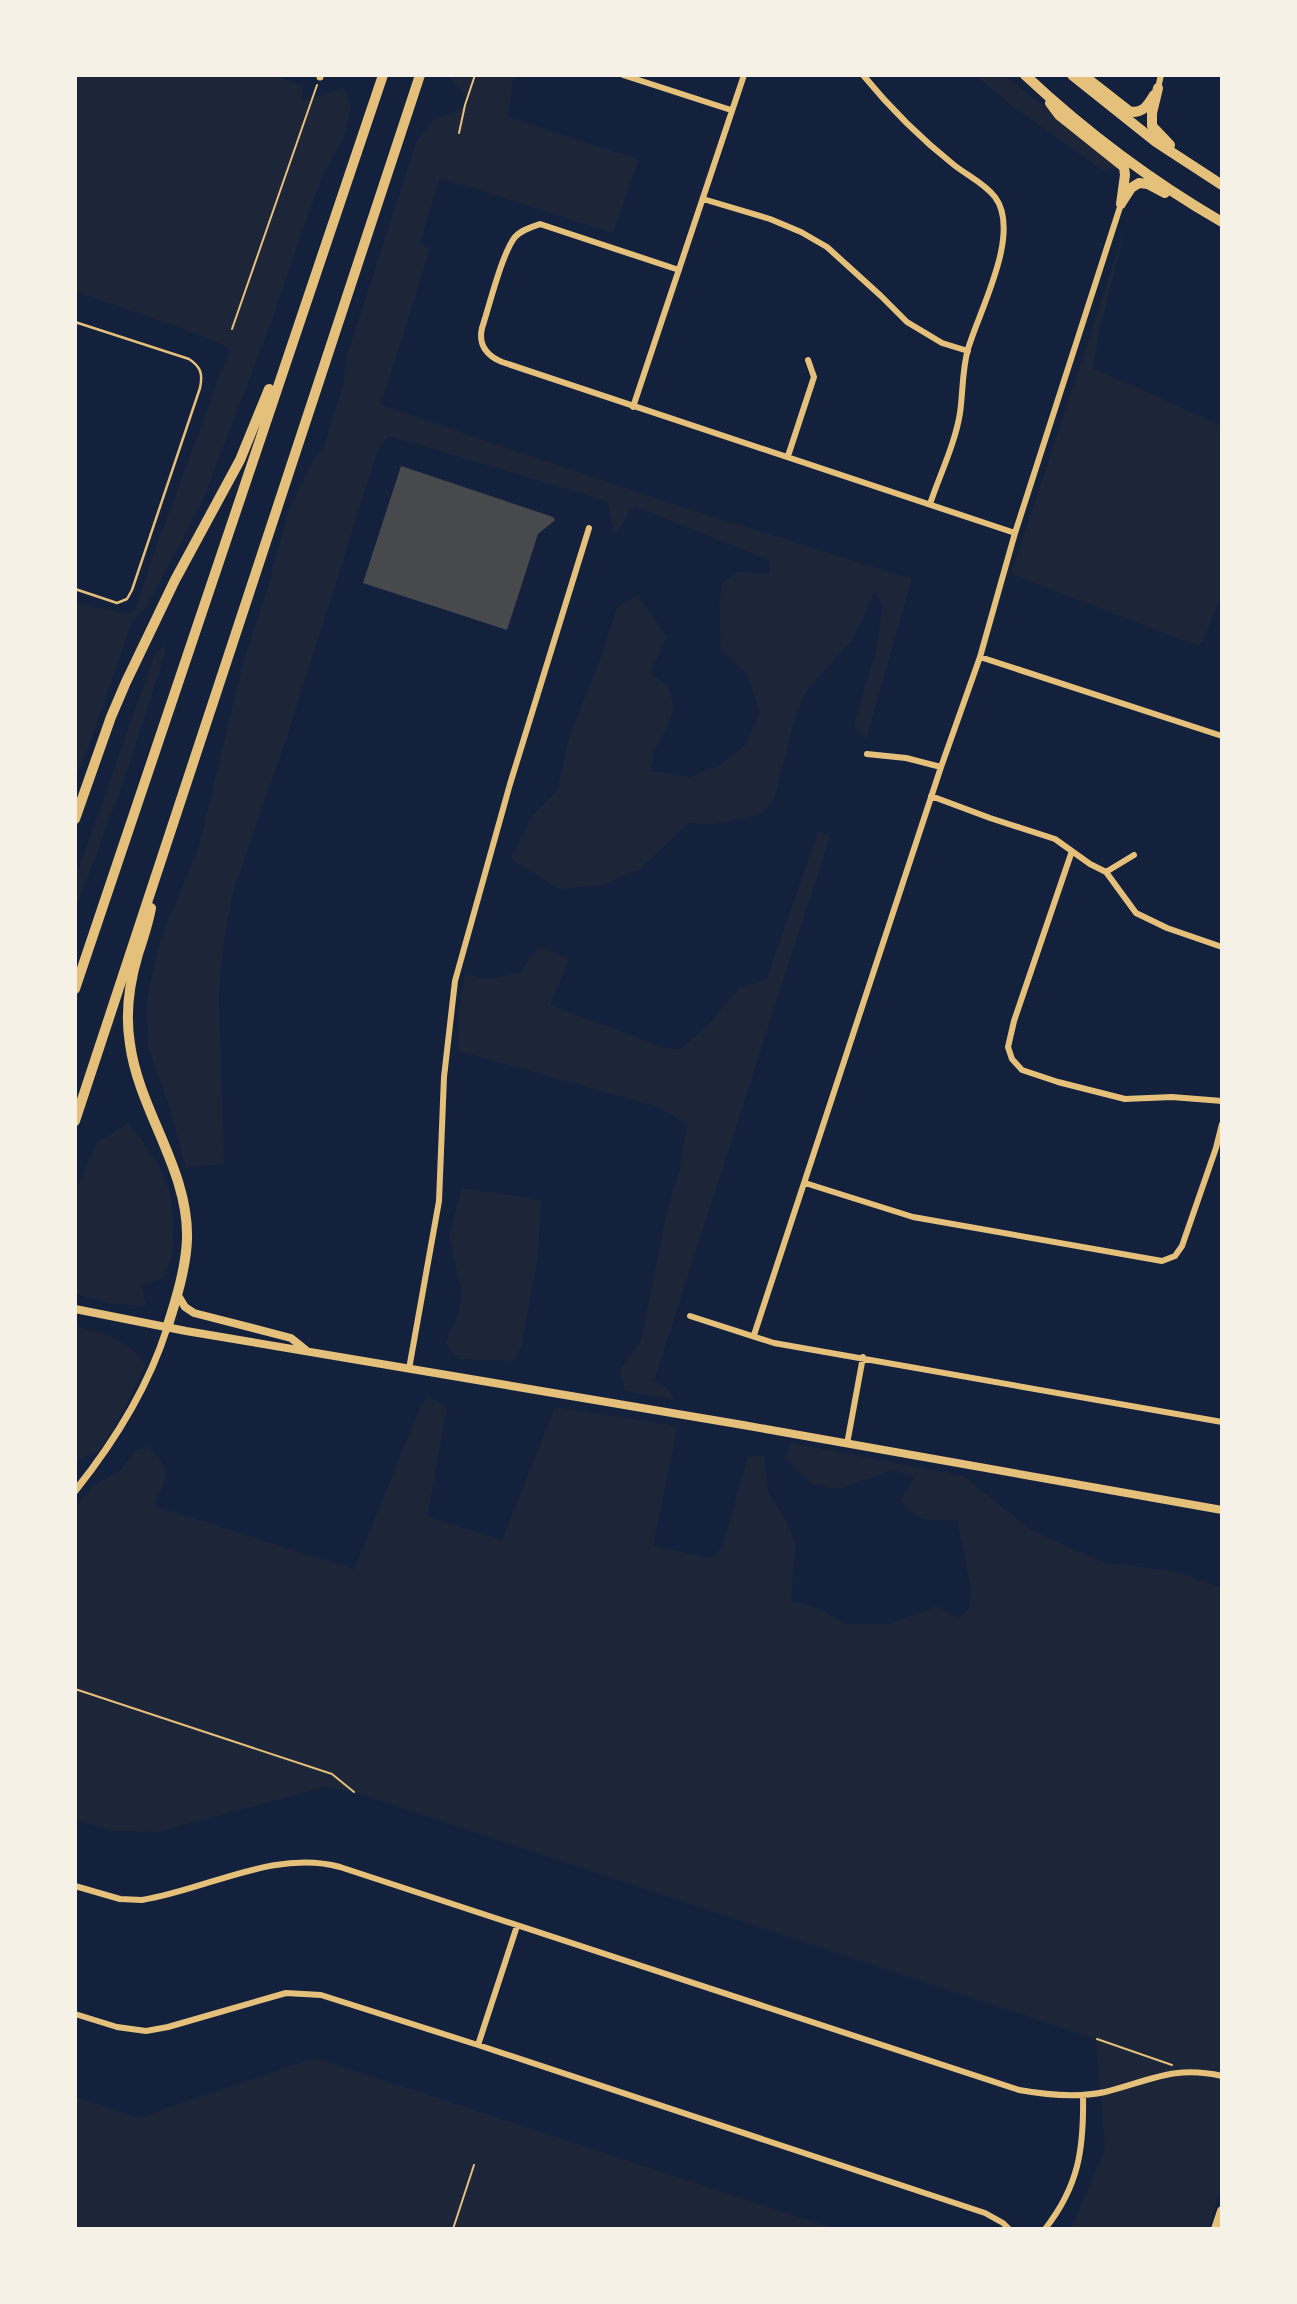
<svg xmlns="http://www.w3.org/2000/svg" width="1297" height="2304" viewBox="0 0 1297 2304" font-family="'Asap Condensed',sans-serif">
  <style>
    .green { fill: #1d2539 }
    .building { fill: #48494c }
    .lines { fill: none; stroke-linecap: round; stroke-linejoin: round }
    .path { stroke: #e5c07b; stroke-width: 2 }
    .service { stroke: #e5c07b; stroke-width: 2.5 }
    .minor { stroke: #e5c07b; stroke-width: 6 }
    .tertiary { stroke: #e5c07b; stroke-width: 7 }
    .secondary { stroke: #e5c07b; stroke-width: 8 }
    .primary { stroke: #e5c07b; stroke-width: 10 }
    .motorway { stroke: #e5c07b; stroke-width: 10 }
  </style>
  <rect width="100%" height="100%" fill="#14213d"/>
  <path class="green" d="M75 75H270L303 86 302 101C317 98 330 90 345 88L351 106 345 134 321 179 269 328 202 502 146 608 132 621 86 754 75 776V603L129 614 136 610 153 556 230 348 197 334 75 291Z
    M448 75H514L508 117 639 160 613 233 440 178 420 243 430 249 381 405 670 503 912 579 866 740 854 724 876 651 883 605 875 591 853 639 807 690 796 714 774 800 760 815 710 825 689 823 640 869 603 885 559 889 511 859 533 815 557 791 570 734 600 660 617 607 638 595 667 637 650 673 668 686 674 707 668 726 654 751 651 771 690 777 720 765 746 744 759 713 748 675 721 650 719 607 722 583 737 572 770 574 769 560 634 506 614 536 608 503 587 495 389 436 379 447 287 737 233 892 223 947 219 998 224 1164 186 1167 167 1100 148 1047 147 999 160 941 199 846 243 664 269 583 288 512 311 464 325 444 343 384 348 352 417 141 433 119 451 114 470 103Z
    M975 75H1004L1119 167 1102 170 1011 105Z
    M1126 225 1099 332 1093 368 1222 426V593L1203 641 1198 646 1011 574Z
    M166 645 160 669 125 777 75 911V879L155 653Z
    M818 831 830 836 654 1381 669 1389 674 1400 625 1391 620 1370 641 1340 666 1215 680 1169 687 1124 655 1106 458 1051 459 1007 465 974 487 979 520 973C540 943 536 943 569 960L550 1005 665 1048 681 1049 710 1023 739 988 767 979Z
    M128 1123C155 1157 173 1179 173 1225 173 1250 174 1255 164 1278L142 1285 146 1306 113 1304 75 1294V1192L97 1142Z
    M462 1188 541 1200 538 1258 521 1348 513 1361 458 1359 446 1344 449 1334 458 1317 462 1294 449 1235Z
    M75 1326C105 1334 127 1338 146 1365L114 1428 98 1452 75 1460Z
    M428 1397 436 1400 447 1409 427 1517 502 1540 555 1407 678 1426 653 1546 710 1558 722 1548 748 1457 764 1456 768 1492 787 1522 796 1544 791 1601 815 1607 847 1624H888L937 1606 957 1619 969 1609 971 1589 957 1520C928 1520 920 1524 900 1500L915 1477 892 1470 839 1489 812 1484 785 1458 791 1443 963 1476 1031 1530 1102 1562 1175 1571 1222 1588V2185L1208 2229H1071L1105 2149 1096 2039 354 1792 325 1787 158 1832 112 1831 75 1819V1509L93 1486 121 1470 134 1452 148 1446C175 1475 167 1473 154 1506L354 1569 422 1403Z
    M315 2058 836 2229H75V2096L138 2118Z"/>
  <path class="building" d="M401 466 553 517 555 520 538 534 507 630 363 583Z"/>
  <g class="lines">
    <path class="path" d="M459 133 465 105 475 75
      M232 329 317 85
      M75 1689 332 1774 354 1792
      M1097 2039 1172 2065
      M453 2229 474 2165"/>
    <path class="service" d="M75 322 189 359C201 367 203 374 200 388L132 590 127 599 117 603 75 589"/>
    <path class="minor" d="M623 75 731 110
      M863 75C890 108 920 138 954 165 968 176 984 183 995 197 1022 233 979 311 968 349 962 370 963 392 960 413 955 444 940 474 930 504
      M1158 88 1161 75
      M703 199 770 219 801 232 827 247 881 296 907 322 942 343 968 351
      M679 270 540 224C531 227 521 230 515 237 502 253 489 307 482 328 478 345 487 356 502 362L1015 533
      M633 407 744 75
      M788 456 814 377 808 360
      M980 657 1222 736
      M867 754 906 758 941 767
      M931 796 990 818 1055 839 1090 864 1106 872 1136 913 1167 928 1222 947
      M1072 851 1014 1021 1008 1047 1012 1059 1022 1070 1058 1082 1125 1099 1172 1097 1222 1101
      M1106 872 1134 855
      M805 1183 913 1217 1162 1261 1175 1256 1182 1246 1216 1148 1222 1124
      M690 1316 774 1343 1222 1422
      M754 1335 941 767 980 657 1015 533 1121 204
      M409 1369 439 1201 444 1077 455 981 510 784 589 528
      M847 1444 863 1357
      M75 1886 120 1899 142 1900C206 1890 274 1849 340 1867L1019 2090C1047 2095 1077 2098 1105 2092 1150 2081 1173 2065 1222 2076
      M75 2014 117 2027 146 2031 168 2027 286 1993 321 1995 478 2045 985 2213 1003 2223 1009 2229
      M478 2045 517 1926
      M1045 2229C1079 2186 1084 2148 1083 2095"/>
    <path class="tertiary" d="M320 77V75
      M75 1491C115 1441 148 1388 167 1328"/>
    <path class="secondary" d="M177 1294 185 1307 194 1313 291 1338 306 1350
      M75 1309 186 1331 743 1425 1222 1510"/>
    <path class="primary" d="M1025 75C1085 131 1151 181 1222 222
      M1072 75 1156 142 1222 185
      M1083 75 1129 111C1142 115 1148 105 1154 95
      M1158 88 1152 113V126L1170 145
      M1050 103 1059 115 1124 167 1125 175 1121 204
      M1122 202 1131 188 1139 183 1148 184 1165 193
      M1216 2229 1222 2211"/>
    <path class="motorway" d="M75 819 111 717 126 682 175 580 240 460 269 389
      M151 908C148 924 143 939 138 954 129 984 125 1014 130 1044 139 1111 189 1170 187 1239 186 1268 176 1300 167 1328
      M75 989 383 75
      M75 1121 420 75"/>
  </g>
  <rect width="1297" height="2304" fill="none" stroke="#f6f1e7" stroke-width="154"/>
</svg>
